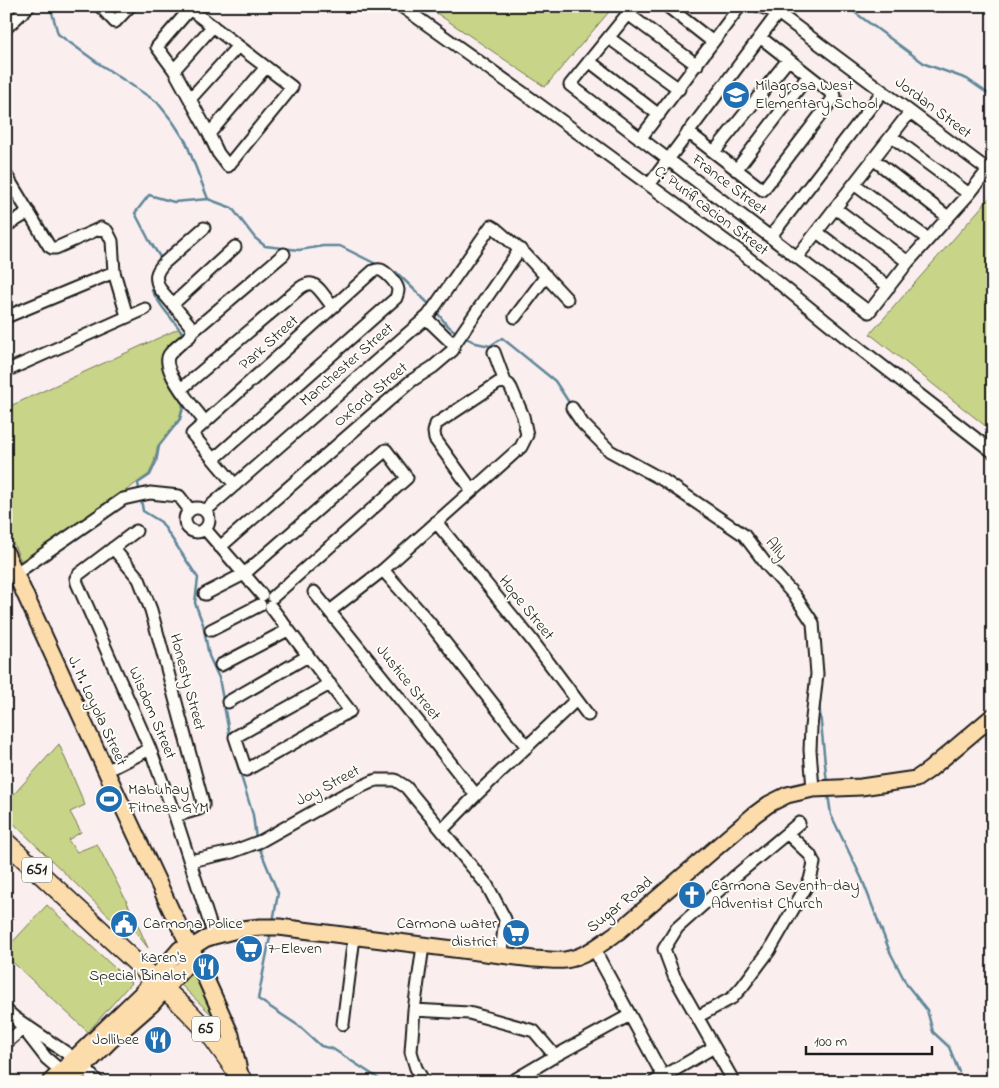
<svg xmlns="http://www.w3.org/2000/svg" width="999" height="1088" viewBox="0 0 999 1088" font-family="'Indie Flower',sans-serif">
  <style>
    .green { fill: #c8d488; stroke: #727852 }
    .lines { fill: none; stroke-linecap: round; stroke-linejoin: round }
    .stream { stroke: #5e8798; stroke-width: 2.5 }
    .minor-casing { stroke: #1c1c1c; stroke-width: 15 }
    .major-casing { stroke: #1c1c1c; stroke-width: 19 }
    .highway-casing { stroke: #1c1c1c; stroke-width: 21 }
    .minor { stroke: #fdfcf7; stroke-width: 11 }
    .major { stroke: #fddcac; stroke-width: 15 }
    .highway { stroke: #fddcac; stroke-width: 18 }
    .labels { text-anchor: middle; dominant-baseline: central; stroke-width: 4; stroke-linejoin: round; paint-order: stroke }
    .shield { fill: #fdfcf7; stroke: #605f5e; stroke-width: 1 }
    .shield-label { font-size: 15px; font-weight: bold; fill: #1c1c1c }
    .poi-label { font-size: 16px; fill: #1c1c1c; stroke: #fdfcf7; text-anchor: start }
    .street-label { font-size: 16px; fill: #1c1c1c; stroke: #fdfcf7 }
  </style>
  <rect width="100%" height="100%" fill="#faeeef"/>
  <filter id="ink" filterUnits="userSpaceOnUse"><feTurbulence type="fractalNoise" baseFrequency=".02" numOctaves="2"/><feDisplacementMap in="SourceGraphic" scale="10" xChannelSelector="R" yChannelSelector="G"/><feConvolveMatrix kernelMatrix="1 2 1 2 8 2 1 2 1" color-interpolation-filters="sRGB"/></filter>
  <g filter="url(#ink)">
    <path class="green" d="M426 6H614L545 87Z
      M993 194V432L870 334Z
      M178 329 181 332 179 342 187 347 174 360 176 377 193 381 184 398 179 419 158 445 154 462 149 474 23 565 6 528V408Z
      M59 744 85 805 70 812 81 832 68 840 77 852 97 844 133 914 148 948 124 917 117 924 6 816V803Z
      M47 905 131 983 88 1032 6 956V949Z
      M196 970 221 1024 180 984Z"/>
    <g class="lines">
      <path class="stream" d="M49 6 51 9 58 34 98 63 157 102 173 122 186 142 208 199
        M846 6 925 64 967 79 993 97
        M159 262 160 257 149 240 135 213 149 195 174 202 208 199 232 208 255 238 265 246 299 250 323 246H340L378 265
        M394 275 396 272 431 306
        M154 284 152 291 163 308 182 332 181 338
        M436 311 446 324 458 334
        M464 337 476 343 490 346 502 338 555 381 570 404
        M139 489 138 483 150 475 156 462 159 446 180 419 185 401
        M141 499 143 511 161 522 198 578 195 603 203 624 209 656 219 678 230 738
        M819 702 827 784
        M234 753 253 815 256 839
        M828 794 831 815 862 879 890 952 907 985 927 1010 933 1032 949 1047 959 1072
        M259 847 278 893 273 922
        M271 932 258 999 299 1026 321 1046 333 1049 384 1082"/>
      <g class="minor-casing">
        <path id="minor" d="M100 6 115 22 130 6
          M186 6 190 9 292 87 228 166 218 153 209 134 174 70 157 47 190 9
          M401 6 533 100 742 253 849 340 993 452
          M634 6 570 85C669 161 770 236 869 312L908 262 969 194 988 170 778 13 759 6
          M667 6 713 42
          M628 14 697 65
          M6 28 29 6
          M609 38 679 89
          M589 61 659 115
          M174 70 213 26
          M190 99 238 46
          M688 132 763 190 835 96 760 37
          M209 134 266 67
          M891 136 969 194
          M640 139 740 6
          M714 152 788 60
          M873 159 948 217
          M736 170 808 76
          M6 175 49 246 52 248H56L101 228 107 231 112 241 114 272 127 316
          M854 184 928 239
          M649 185 778 13
          M835 208 908 262
          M6 226 29 212
          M204 228 164 263C156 272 154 277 160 289L189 324C192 329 193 331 190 336 183 342 174 348 169 355 160 369 196 410 205 422
          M817 232 889 287
          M771 236 883 91
          M797 257 910 112
          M173 304 235 247
          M6 317 114 272
          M515 317 546 276
          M426 318 452 343 453 346
          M192 332 284 254
          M6 371 145 309
          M181 389 300 288C303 286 308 283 312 284 319 286 328 302 333 307
          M572 408 583 424 610 451 663 480 744 535 766 564 795 596 813 623 817 674 811 727 810 750 813 789
          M214 459 396 298C397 294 398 293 398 290 397 283 387 273 381 270 378 269 377 270 373 271L192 434 235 485
          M472 490 435 439 434 432 436 424 498 383 505 382
          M185 520a12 12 0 1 1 24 0a12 12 0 1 1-24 0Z
          M205 511 428 316 491 226 496 229 526 255 567 299
          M436 522 531 639 588 715
          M205 529 262 595
          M136 531 79 574 76 578 77 583 150 749 175 816 214 936
          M220 547 411 381 433 367 453 350V346L520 249
          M113 548 139 579 151 610 162 650 203 803V806L199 809 175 816
          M383 570 428 621 527 747
          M15 574 123 499 150 493 179 496 190 510
          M314 592 416 719 476 795
          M205 594 244 574 386 450 407 478 273 597
          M271 607 350 711 246 770 235 737 330 684
          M330 611 383 570 521 447 527 435 523 416 511 388 509 385 505 382 494 352
          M211 630 260 605
          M221 665 288 630
          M228 702 308 656
          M106 771 150 749
          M442 830 476 795 576 700
          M190 861 232 852 261 841 345 794 376 780H395L406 787 487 885 505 919 501 955
          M423 946 414 1010 411 1052 416 1068 424 1082
          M594 949 663 1076
          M6 1010 15 1018 46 1058 67 1076
          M414 1010 469 1013 534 1031 555 1056
          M697 1017 732 998 742 987 769 951 810 880 814 863 810 855 787 833
          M15 1018 74 1058 98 1082
          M343 1024 354 937
          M6 1043 26 1026
          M511 1082 555 1056 630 1015
          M654 1082 714 1047
          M734 1082 674 976 664 949 677 928 733 878 799 823"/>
      </g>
      <g class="major-casing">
        <path id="major" d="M6 553 106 771 171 910 200 966 231 1035 240 1075
          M50 1082 141 994 180 949 191 948 205 939 214 936 241 929 260 927H279L533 959C544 959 555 961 565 960 586 957 602 943 618 932L754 815 769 804 787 795 813 789 861 787 916 779 929 770 993 716
          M69 1082 111 1040 152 1004 165 989 189 962 191 948"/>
      </g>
      <g class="highway-casing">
        <path id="highway" d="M6 842 187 1010 209 1033 244 1082"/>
      </g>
      <use href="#minor" class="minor"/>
      <use href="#major" class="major"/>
      <use href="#highway" class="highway"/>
    </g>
  </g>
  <defs>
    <g id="school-disc" transform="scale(1.4375)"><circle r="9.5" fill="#1f6fb2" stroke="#fdfcf7"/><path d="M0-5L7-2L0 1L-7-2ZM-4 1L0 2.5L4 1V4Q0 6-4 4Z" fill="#fff"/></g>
    <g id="stadium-disc" transform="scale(1.4375)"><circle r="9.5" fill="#1f6fb2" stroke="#fdfcf7"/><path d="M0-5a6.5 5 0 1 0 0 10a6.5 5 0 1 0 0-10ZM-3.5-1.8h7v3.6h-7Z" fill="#fff"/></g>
    <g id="church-disc" transform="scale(1.4375)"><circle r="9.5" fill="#1f6fb2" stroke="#fdfcf7"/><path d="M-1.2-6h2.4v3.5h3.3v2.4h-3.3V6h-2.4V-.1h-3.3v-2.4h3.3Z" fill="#fff"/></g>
    <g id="civic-disc" transform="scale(1.4375)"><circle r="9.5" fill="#1f6fb2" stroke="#fdfcf7"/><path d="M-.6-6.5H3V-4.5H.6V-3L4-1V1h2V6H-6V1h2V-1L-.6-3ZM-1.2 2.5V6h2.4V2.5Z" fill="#fff"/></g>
    <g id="supermarket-disc" transform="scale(1.4375)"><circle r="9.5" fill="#1f6fb2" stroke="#fdfcf7"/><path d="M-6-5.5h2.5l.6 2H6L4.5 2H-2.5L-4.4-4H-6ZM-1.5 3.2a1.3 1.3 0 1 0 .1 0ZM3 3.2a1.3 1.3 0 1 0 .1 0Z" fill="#fff"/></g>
    <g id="restaurant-disc" transform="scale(1.4375)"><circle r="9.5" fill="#1f6fb2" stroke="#fdfcf7"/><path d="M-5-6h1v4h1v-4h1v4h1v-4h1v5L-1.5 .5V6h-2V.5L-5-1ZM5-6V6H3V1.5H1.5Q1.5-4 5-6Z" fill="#fff"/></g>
  </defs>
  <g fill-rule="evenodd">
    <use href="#school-disc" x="736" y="95"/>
    <use href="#stadium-disc" x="109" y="799"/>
    <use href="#church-disc" x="692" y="895"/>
    <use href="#civic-disc" x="124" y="924"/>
    <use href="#supermarket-disc" x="516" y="933"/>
    <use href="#supermarket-disc" x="249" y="949"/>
    <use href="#restaurant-disc" x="206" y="967"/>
    <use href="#restaurant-disc" x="158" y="1040"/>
  </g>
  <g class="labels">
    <g class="shield">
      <rect x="22" y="857.5" width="30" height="25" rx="4"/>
      <rect x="192" y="1016.5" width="28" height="25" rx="4"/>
    </g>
    <g class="shield-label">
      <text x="37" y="870">651</text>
      <text x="206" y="1029">65</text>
    </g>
    <g class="poi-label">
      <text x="755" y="86">Milagrosa West<tspan x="755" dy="18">Elementary School</tspan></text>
      <text x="128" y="790">Mabuhay<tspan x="128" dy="18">Fitness GYM</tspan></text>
      <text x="711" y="886">Carmona Seventh-day<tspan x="711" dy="18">Adventist Church</tspan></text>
      <text x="143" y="924">Carmona Police</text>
      <text x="497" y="924" text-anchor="end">Carmona water<tspan x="497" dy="18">district</tspan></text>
      <text x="268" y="949">7-Eleven</text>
      <text x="187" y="958" text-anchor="end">Karen's<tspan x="187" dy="18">Special Binalot</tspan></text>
      <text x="139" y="1040" text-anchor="end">Jollibee</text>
    </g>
    <g class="street-label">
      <text transform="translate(933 108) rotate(37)">Jordan Street</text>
      <text transform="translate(729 185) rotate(37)">France Street</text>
      <text transform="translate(711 211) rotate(37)">C. Purificacion Street</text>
      <text transform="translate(269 343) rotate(-42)">Park Street</text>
      <text transform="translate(347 365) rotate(-41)">Manchester Street</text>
      <text transform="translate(371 395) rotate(-40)">Oxford Street</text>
      <text transform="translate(776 549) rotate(51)">Ally</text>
      <text transform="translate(526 608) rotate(51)">Hope Street</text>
      <text transform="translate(187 682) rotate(75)">Honesty Street</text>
      <text transform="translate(408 683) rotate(51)">Justice Street</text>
      <text transform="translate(97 711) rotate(65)">J. M. Loyola Street</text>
      <text transform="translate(152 713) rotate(67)">Wisdom Street</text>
      <text transform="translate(328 786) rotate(-28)">Joy Street</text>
      <text transform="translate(620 905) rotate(-39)">Sugar Road</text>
    </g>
  </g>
  <rect width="999" height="1088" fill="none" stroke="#fdfcf7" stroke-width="25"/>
  <rect x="12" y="12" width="974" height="1063" fill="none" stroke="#1c1c1c" stroke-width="2" filter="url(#ink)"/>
  <path d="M806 1046v8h126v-8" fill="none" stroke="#1c1c1c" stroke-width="2.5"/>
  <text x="814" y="1046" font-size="15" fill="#1c1c1c" stroke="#fdfcf7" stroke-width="4" paint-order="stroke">100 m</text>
</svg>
